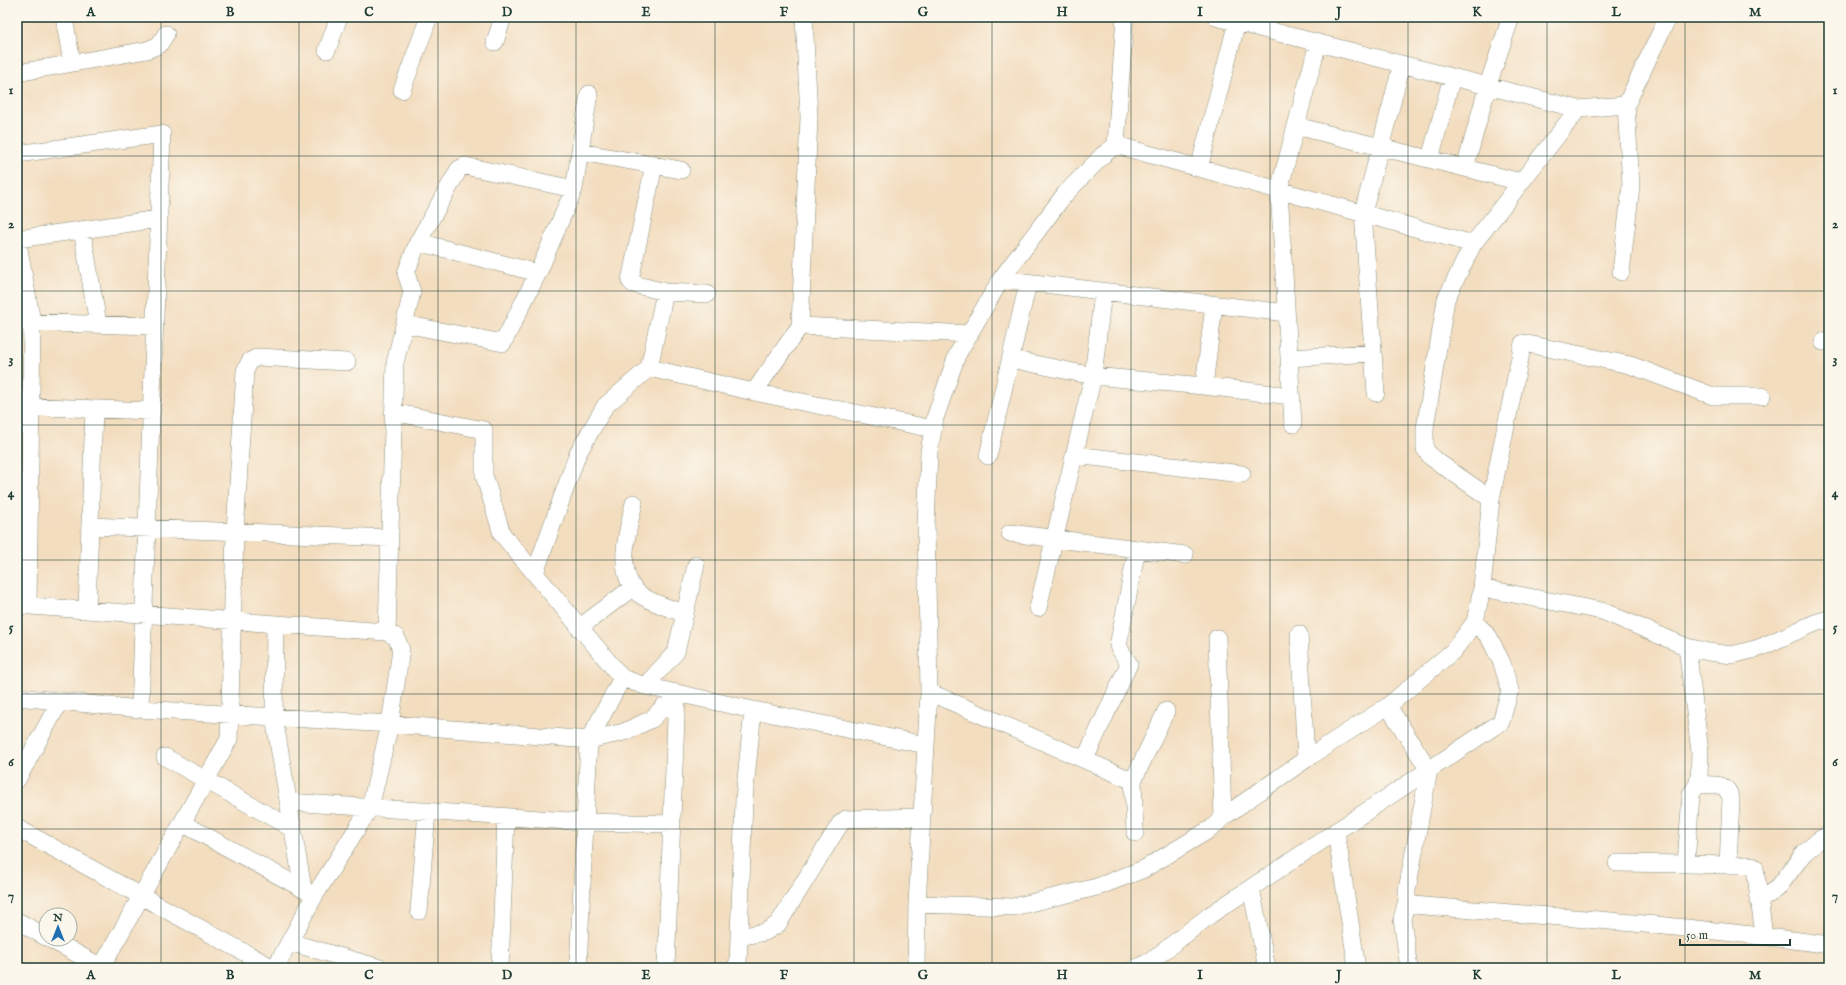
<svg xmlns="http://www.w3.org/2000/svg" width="1846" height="985" viewBox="0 0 1846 985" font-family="'IM FELL English',serif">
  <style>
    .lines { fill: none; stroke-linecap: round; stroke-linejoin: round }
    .street-casing { stroke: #898d7a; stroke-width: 18 }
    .street { stroke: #fff; stroke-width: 17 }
    .grid { fill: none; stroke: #1f3d34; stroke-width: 1; stroke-opacity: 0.55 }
    .neatline { fill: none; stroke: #1f3d34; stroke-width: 1.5 }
    .grid-label { font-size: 13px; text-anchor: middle; font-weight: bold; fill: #1f3d34 }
  </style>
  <rect width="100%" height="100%" fill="#fbf7ec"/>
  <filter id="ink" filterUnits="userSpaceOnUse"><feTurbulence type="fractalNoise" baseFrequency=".025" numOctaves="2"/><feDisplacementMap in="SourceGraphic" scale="8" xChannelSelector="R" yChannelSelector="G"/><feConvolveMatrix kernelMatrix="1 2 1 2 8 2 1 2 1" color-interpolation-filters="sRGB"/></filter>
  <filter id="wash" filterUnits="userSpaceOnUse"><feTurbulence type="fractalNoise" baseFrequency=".012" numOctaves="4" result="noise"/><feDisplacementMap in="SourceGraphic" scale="16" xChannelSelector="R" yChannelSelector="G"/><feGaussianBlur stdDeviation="0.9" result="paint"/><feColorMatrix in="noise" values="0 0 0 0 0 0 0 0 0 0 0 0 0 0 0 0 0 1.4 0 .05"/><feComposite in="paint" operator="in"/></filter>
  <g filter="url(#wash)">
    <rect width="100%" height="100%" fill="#f3ddbf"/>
  </g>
  <g filter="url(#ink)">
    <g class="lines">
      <g class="street-casing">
        <path id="street" d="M64 17 72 63
          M1216 17 1578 109 1626 105
          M495 42 503 17
          M327 50 339 17
          M17 73 147 50 159 45 166 34
          M402 90 429 17
          M1296 126 1521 182
          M1116 145 1473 244
          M580 152 681 170
          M17 154 162 134 140 709
          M1430 159 1452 77
          M654 165 630 281 633 284 665 292 707 294
          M1199 168 1237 22
          M1465 168 1488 85 1511 17
          M82 230 98 324
          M17 238 32 322 28 605
          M17 239 159 219
          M418 242 538 273
          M1621 272 1631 186 1626 105 1668 17
          M1001 279 1286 313
          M17 322 155 326
          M404 324 503 343 538 273 574 189 589 94
          M800 326 970 334
          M1823 342 1829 339
          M1289 358 1373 353
          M1011 359 1093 376 1204 386 1291 396
          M649 368 754 392 933 429
          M1204 386 1214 305
          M754 392 800 326 809 117 804 17
          M1376 393 1363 213 1402 64
          M17 406 152 411
          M393 412 484 430V475L502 534 622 678 645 686 753 710 926 745
          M1293 424 1279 190 1318 43
          M1074 455 1242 474
          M988 456 1028 283
          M1491 499 1432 458 1425 449V428L1446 299 1473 244 1578 109
          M634 503C628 530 613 578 642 596 654 604 671 608 685 614
          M90 526 390 538
          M1010 533 1185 555
          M535 573 578 453 605 406 649 368 665 292
          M1482 588 1602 611 1687 647 1708 652 1732 655 1759 648 1815 623 1829 619
          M17 605 387 632 396 637 401 650 390 724 370 808 315 895 275 968
          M1038 608 1093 376 1103 292
          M87 610 94 409
          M275 624 274 717 303 889
          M579 628 632 588
          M387 632 395 363 412 292 406 273 418 242 459 169 465 166 574 189
          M1299 634 1306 759
          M1217 638 1223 817
          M645 686 676 652 696 565
          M929 692 1133 781
          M17 697 140 709 390 724 589 740 624 732 652 719 677 693 666 968
          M1388 706 1429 770 1407 890V900L1413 905C1552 917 1691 925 1829 945
          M165 757 293 829
          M1085 759 1129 664 1118 646 1137 549
          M17 780 60 701
          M1697 785C1713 785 1727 781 1731 799L1728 865H1751L1755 868 1764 936
          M288 802 585 822 672 824
          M182 823 309 892
          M17 828 273 968
          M1336 831 1357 968
          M1135 833 1133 781 1166 711
          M1617 863 1686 864 1691 794 1697 785 1699 778 1700 752 1687 647
          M1686 864 1728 865
          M1251 888 1267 968
          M1407 900 1402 919 1409 968
          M1759 901 1777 889 1804 853 1819 840 1829 834
          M917 904 1013 907 1097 887 1144 869 1212 828 1223 817 1306 759 1388 706 1453 651 1475 622 1482 588 1491 499 1523 343 1630 365 1713 396H1762
          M419 911 427 811
          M17 921 46 937
          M739 937 765 932 778 924 840 824 846 819 922 817
          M50 939 103 968
          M289 942 380 968
          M101 968 229 739 235 532 245 371 250 361 258 357 347 362
          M500 968 506 817
          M578 968 589 740 622 678
          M734 968 738 965 744 799 753 710
          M916 968 917 904 929 692 926 525 929 452 935 418 957 355 1001 279 1065 194 1103 155 1116 145 1125 17
          M1136 968 1151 961 1210 915 1501 722 1510 690 1502 663 1489 637 1475 622"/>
      </g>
      <use href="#street" class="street"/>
    </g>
  </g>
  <path class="grid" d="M161 17V968M299 17V968M438 17V968M576 17V968M715 17V968M854 17V968M992 17V968M1131 17V968M1270 17V968M1408 17V968M1547 17V968M1685 17V968M17 156H1829M17 291H1829M17 425H1829M17 560H1829M17 694H1829M17 829H1829"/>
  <rect width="1846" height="985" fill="none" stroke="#fbf7ec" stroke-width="44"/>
  <g transform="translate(58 927)"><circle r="19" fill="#fbf7ec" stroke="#a3ada2"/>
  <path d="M0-3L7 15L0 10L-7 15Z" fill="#1f6fb2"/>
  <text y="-6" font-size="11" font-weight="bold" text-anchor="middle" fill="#1f3d34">N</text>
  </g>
  <path d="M1680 939v6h110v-6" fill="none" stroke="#1f3d34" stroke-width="2"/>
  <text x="1686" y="939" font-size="12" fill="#1f3d34" stroke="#fbf7ec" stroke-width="3" paint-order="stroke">50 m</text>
  <rect x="22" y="22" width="1802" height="941" class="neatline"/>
  <g class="grid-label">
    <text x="91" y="16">A</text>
    <text x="230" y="16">B</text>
    <text x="369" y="16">C</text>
    <text x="507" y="16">D</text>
    <text x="646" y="16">E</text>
    <text x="784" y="16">F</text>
    <text x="923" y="16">G</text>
    <text x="1062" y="16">H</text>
    <text x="1200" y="16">I</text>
    <text x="1339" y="16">J</text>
    <text x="1477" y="16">K</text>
    <text x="1616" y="16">L</text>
    <text x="1755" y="16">M</text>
    <text x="11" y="94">1</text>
    <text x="1835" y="94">1</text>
    <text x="11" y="228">2</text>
    <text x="1835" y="228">2</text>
    <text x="11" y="363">3</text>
    <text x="1835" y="363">3</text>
    <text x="11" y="497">4</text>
    <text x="1835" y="497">4</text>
    <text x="11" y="631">5</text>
    <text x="1835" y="631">5</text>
    <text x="11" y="766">6</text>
    <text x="1835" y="766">6</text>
    <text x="11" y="900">7</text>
    <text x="1835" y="900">7</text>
    <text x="91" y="979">A</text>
    <text x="230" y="979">B</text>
    <text x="369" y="979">C</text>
    <text x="507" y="979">D</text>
    <text x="646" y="979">E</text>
    <text x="784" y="979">F</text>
    <text x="923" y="979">G</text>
    <text x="1062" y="979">H</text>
    <text x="1200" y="979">I</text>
    <text x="1339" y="979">J</text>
    <text x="1477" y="979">K</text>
    <text x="1616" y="979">L</text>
    <text x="1755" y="979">M</text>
  </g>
</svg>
